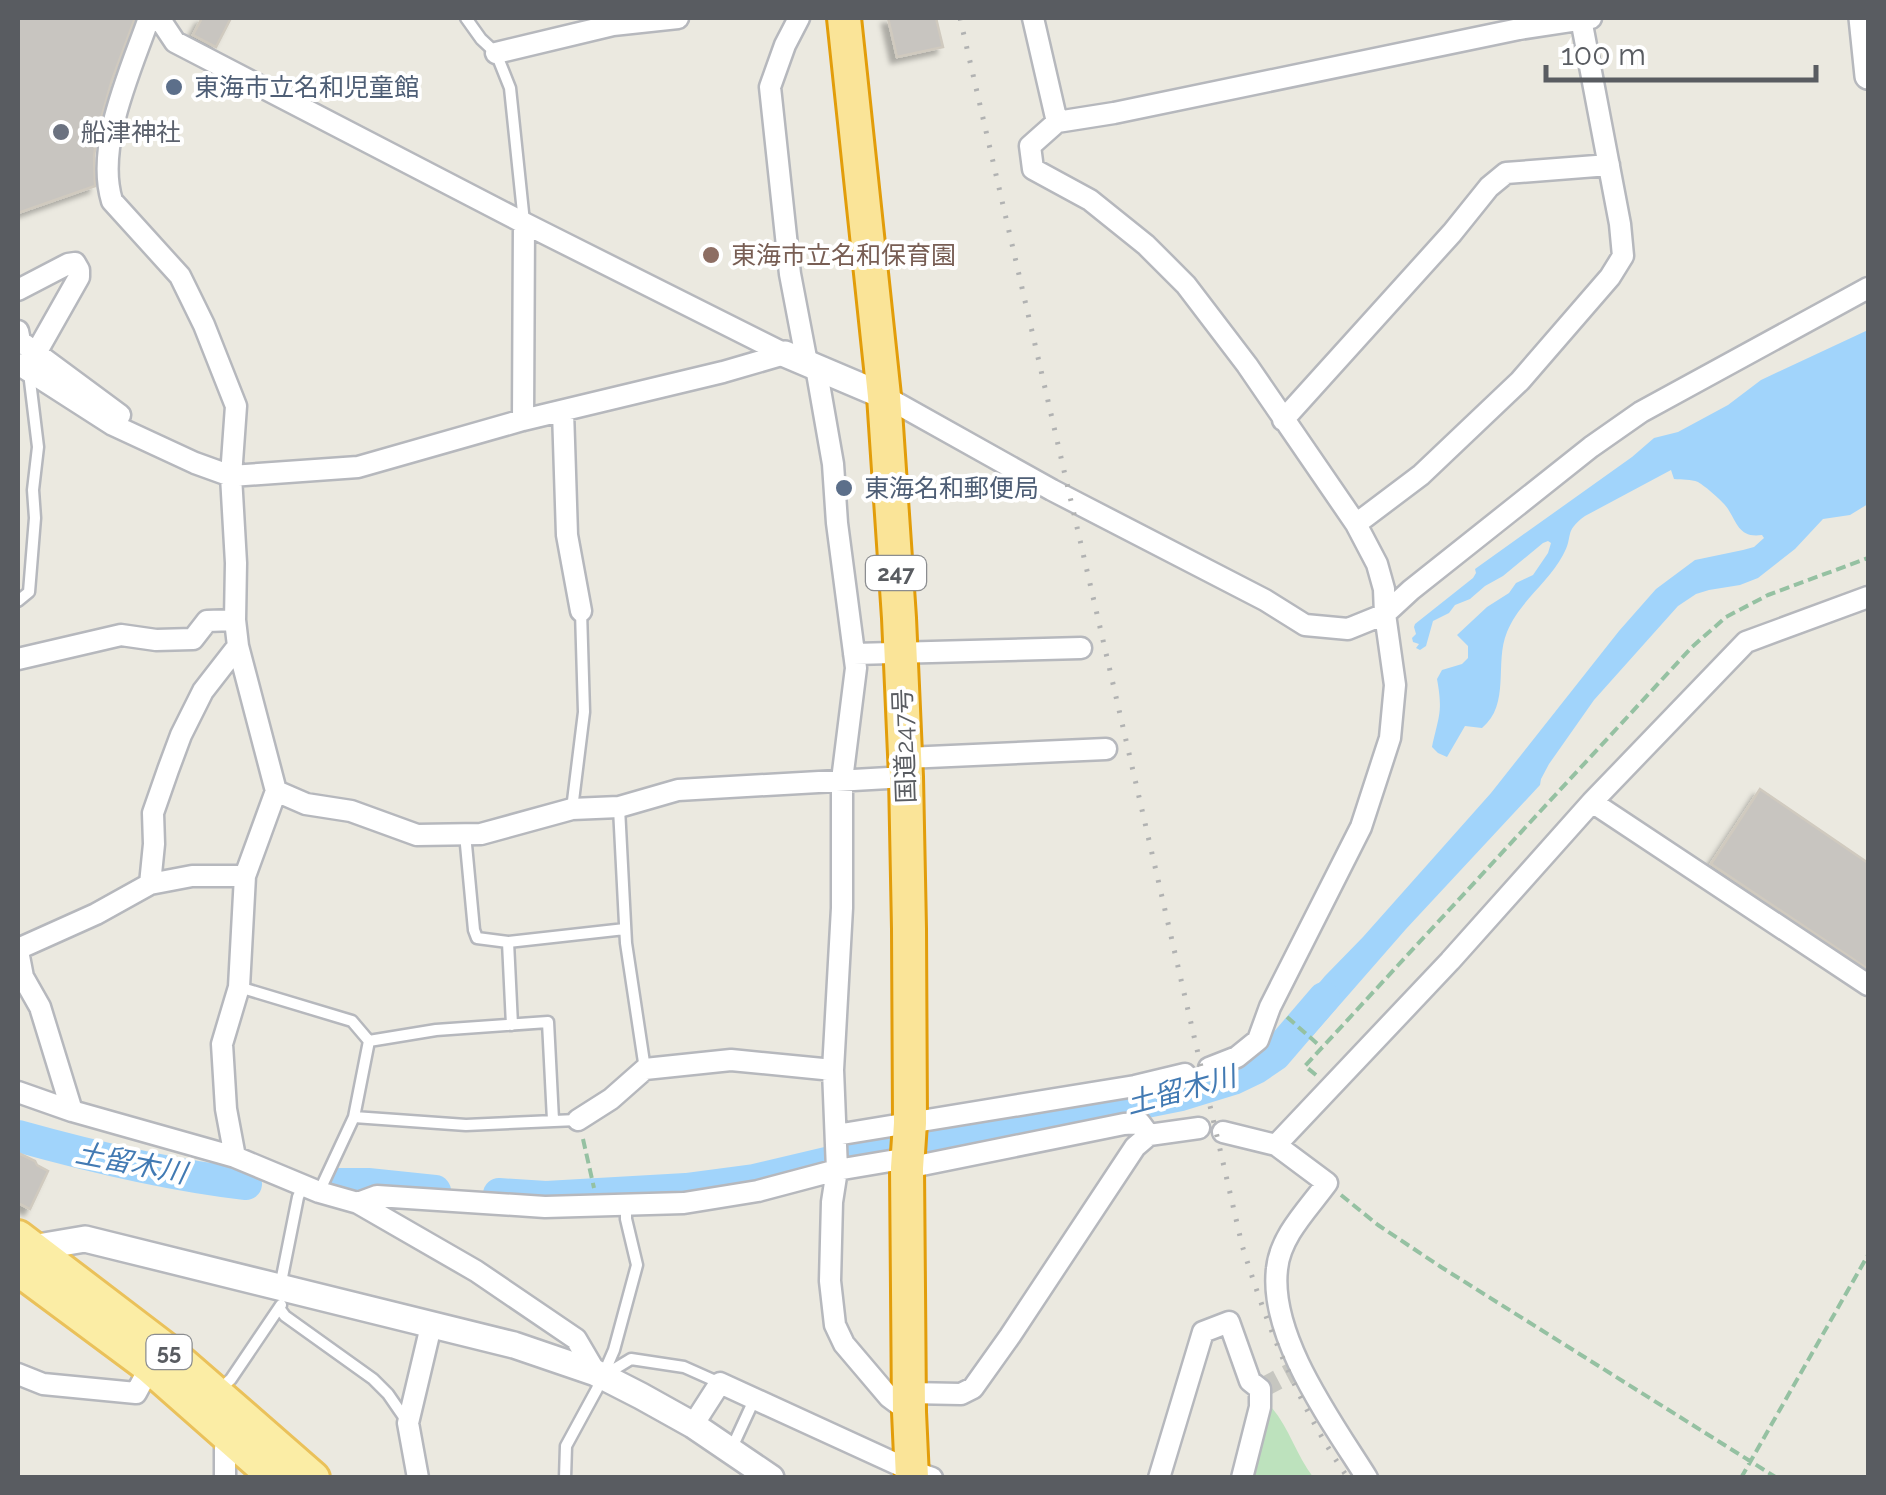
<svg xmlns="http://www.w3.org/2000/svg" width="1886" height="1495" viewBox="0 0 1886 1495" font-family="Raleway,'Noto Sans JP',sans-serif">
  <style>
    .green { fill: #bde2bd }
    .water { fill: #a1d4fb }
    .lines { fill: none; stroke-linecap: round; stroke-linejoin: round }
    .river { stroke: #a1d4fb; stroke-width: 32 }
    .building { fill: #c8c5c0; stroke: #d0cabf; stroke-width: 2.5; filter: url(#shadow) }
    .minor-tunnel { stroke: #c6c6c0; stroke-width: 20; stroke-dasharray: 20 10; stroke-linecap: butt }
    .service-casing { stroke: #b6b8bd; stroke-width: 15 }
    .minor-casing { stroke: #b6b8bd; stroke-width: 25 }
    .tertiary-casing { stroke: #b6b8bd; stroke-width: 30 }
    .primary-casing { stroke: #eac15a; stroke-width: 38 }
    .trunk-casing { stroke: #e29d0a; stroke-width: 38 }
    .path { stroke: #95c1a2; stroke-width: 4; stroke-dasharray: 10 5; stroke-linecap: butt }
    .service { stroke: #fff; stroke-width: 10 }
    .minor { stroke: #fff; stroke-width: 20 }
    .tertiary { stroke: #fff; stroke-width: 25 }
    .primary { stroke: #fbeda5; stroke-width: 32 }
    .trunk { stroke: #fae498; stroke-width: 32 }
    .rail { stroke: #b1b2b2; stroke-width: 5; stroke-dasharray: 2.5 12; stroke-linecap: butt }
    .service-dot { fill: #5c6f8a; stroke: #fff; stroke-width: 4 }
    .worship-dot { fill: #6b7280; stroke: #fff; stroke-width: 4 }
    .education-dot { fill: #8d6e63; stroke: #fff; stroke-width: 4 }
    .labels { text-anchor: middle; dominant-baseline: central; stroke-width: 8; stroke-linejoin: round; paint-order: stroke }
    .shield { fill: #fff; stroke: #8b8d90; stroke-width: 2.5 }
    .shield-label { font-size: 22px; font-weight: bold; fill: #595c61 }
    .service-label { font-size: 25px; fill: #4e5e75; stroke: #fff; text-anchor: start }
    .worship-label { font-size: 25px; fill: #5b616d; stroke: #fff; text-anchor: start }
    .education-label { font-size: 25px; fill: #785e54; stroke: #fff; text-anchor: start }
    .street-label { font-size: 25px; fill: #595c61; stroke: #fff }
    .water-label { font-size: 28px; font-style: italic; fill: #427ab3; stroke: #fff }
  </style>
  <defs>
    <filter id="shadow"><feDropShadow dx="-6" dy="6" stdDeviation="2.5" flood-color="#0004"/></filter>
  </defs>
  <rect width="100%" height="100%" fill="#ebe9e0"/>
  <path class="green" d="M1272 1408C1289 1428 1297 1456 1313 1477L1250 1478Z"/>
  <path class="water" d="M1868 330V504L1850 515 1823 519 1795 549 1758 578 1740 585 1709 590 1696 594 1678 606 1594 700 1549 764 1541 779 1540 785 1406 929 1309 1040 1286 1022 1325 976 1363 937 1491 793 1619 631 1656 589 1695 560 1743 550 1754 547 1764 538 1762 535C1740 538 1738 525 1728 509 1724 502 1705 486 1698 482 1691 479 1682 480 1674 479L1671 470 1585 516C1563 532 1574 536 1563 555 1548 583 1519 602 1507 632 1494 663 1511 704 1482 728L1465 726 1447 757 1438 753 1432 747C1439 715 1443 712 1437 679L1442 670 1462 664 1468 658V646L1457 635 1487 607 1509 593 1516 583 1533 575 1548 553 1551 543 1548 541 1543 543 1503 576 1485 586 1470 599 1455 605 1449 613 1433 621 1426 646 1420 650 1416 648 1419 644 1413 642 1412 638 1416 634 1414 627 1415 624 1473 578 1476 573 1475 569 1632 457 1654 438 1678 432 1728 405 1761 380Z"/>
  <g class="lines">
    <path class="river" d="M18 1136C93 1157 168 1175 246 1184
      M334 1184H368L435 1191
      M499 1194 546 1197 686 1189 754 1180 898 1146 947 1142 1181 1095 1233 1079 1256 1068 1275 1055 1324 998"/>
  </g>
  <path class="building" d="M18 18H135L112 80 98 129 94 156 95 186 18 213Z
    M202 18H231L216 47 193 35Z
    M888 18H936L943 47 897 57Z
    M1760 789 1868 863V969L1711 864Z
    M18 1153 35 1161 37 1165 48 1171 30 1209 18 1203Z"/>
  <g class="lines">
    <path class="minor-tunnel" d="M1260 1389 1300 1368"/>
    <g class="service-casing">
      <path id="service" d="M466 18 481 39 496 53 510 88 524 222
        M18 601 29 592 35 518 33 490 38 447 30 381 33 376
        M619 808 626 943 645 1069
        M572 809 584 712 581 611
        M465 834 474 930 477 938 508 942 625 929
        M508 942 512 1025
        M239 987 352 1021 369 1041 354 1117 466 1125 577 1120
        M369 1041 436 1030 548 1022 553 1120
        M319 1192 354 1117
        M280 1287 298 1197 303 1186
        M279 1308 285 1316 373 1379 388 1394 408 1423
        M603 1376 631 1359 684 1367 720 1383
        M218 1391 231 1379 281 1305
        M730 1447 736 1439 754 1400
        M565 1478 566 1446 597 1389 614 1350 637 1265 626 1219V1206"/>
    </g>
    <g class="minor-casing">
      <path id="minor" d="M149 18C131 70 95 146 112 201L180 276 204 325 236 406 231 476 236 563 235 620 238 646 276 791 245 876 239 987 222 1044 226 1109 235 1157
        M159 18 175 42 524 223 785 354
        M799 18 785 45 770 87 790 274 807 363
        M1033 18 1057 122
        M496 53 613 25 678 18
        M18 290 68 264 75 263 79 270V277L36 353
        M18 331 20 341 120 415
        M18 364 113 425 195 463 231 476 358 467 523 420 723 372 785 354
        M816 367 833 464 837 523 856 668 842 780V908L833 1070 837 1170 832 1202 830 1281 835 1325 844 1344 889 1397 909 1412
        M884 396 1052 490 1265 600 1305 625 1348 629 1385 614 1411 590 1591 447 1641 412 1868 288
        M563 411 567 535 581 611
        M523 420 524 223
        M1283 420 1452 233 1489 187 1506 173 1609 165
        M1356 524 1421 475 1520 381 1610 277 1623 256 1620 224 1581 19
        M854 654 1081 648
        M18 659 121 635 156 640 193 639 207 621 235 620
        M906 758 1106 749
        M276 791 306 804 351 811 417 835 481 834 572 809 619 807 678 790 906 777
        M1592 802 1868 985
        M150 884 192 876H245
        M18 949 96 914 150 884 154 844 153 813 168 770 181 735 203 691 238 646
        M18 951 23 977 40 1007 72 1111
        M1209 1068 1237 1057 1258 1040 1270 1007 1361 827 1390 738 1395 685 1385 614 1384 589 1377 564 1356 524 1247 365 1186 285 1146 245 1090 200 1033 169 1030 146 1057 122 1114 113 1519 29 1591 18
        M18 1092 72 1111 235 1157 319 1192 358 1203 476 1271 576 1339 596 1373
        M578 1120 611 1099 645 1069 731 1060 833 1070
        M1223 1132 1276 1145 1327 1183C1309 1208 1280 1236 1277 1269 1269 1337 1332 1422 1367 1478
        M836 1135 1135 1086 1185 1074
        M1276 1145 1450 961 1592 802 1746 642 1868 597
        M907 1168 1124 1124 1140 1123 1149 1135
        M358 1203 377 1196 545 1207 684 1203 758 1191 837 1170 908 1158
        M18 1374 43 1384 136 1393 150 1367
        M909 1393 961 1394 973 1388 1010 1336 1135 1147 1149 1135 1199 1128
        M693 1425 720 1383 912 1471 932 1478
        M225 1478V1449L229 1435
        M418 1478 408 1423 431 1326
        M1159 1478 1203 1332 1229 1322 1250 1381 1260 1389V1407L1242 1478"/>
    </g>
    <g class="tertiary-casing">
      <path id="tertiary" d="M1862 18 1868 76
        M785 354 884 396
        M32 1248 85 1239 514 1345 596 1373 641 1396 693 1425 771 1478"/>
    </g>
    <g class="primary-casing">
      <path id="primary" d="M18 1237 165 1349 313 1478
        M18 1269 150 1367 276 1478"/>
    </g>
    <g class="trunk-casing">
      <path id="trunk" d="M844 18 884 396 899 618 906 777 909 929 910 1123 907 1168 909 1412 912 1478"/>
    </g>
    <path class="path" d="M1287 1017 1321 1047
      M1316 1075 1305 1066 1692 647 1726 617 1768 595 1868 558
      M583 1139 594 1188
      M1341 1195 1378 1225 1441 1267 1777 1478
      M1741 1478 1868 1255"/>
    <use href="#service" class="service"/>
    <use href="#minor" class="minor"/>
    <use href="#tertiary" class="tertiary"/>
    <use href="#primary" class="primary"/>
    <use href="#trunk" class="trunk"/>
    <path class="rail" d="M960 18 1242 1245C1267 1326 1299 1408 1348 1478"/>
  </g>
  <g class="service-dot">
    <circle cx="174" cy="87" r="10"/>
    <circle cx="844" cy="488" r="10"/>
  </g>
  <circle class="worship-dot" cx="61" cy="132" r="10"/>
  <circle class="education-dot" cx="711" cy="255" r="10"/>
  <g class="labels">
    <g class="shield">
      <rect x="866" y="556" width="60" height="34" rx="8"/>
      <rect x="146.5" y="1335" width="45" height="34" rx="8"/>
    </g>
    <g class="shield-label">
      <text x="896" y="573">247</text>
      <text x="169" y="1352">55</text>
    </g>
    <g class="service-label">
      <text x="194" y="87">東海市立名和児童館</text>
      <text x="864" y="488">東海名和郵便局</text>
    </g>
    <g class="worship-label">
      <text x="81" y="132">船津神社</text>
    </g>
    <g class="education-label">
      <text x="731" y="255">東海市立名和保育園</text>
    </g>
    <g class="street-label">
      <text transform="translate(904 746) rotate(-92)">国道247号</text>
    </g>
    <g class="water-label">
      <text transform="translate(1181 1090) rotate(-15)">土留木川</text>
      <text transform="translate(131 1163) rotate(11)">土留木川</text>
    </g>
  </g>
  <rect width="1886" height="1495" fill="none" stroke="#595c61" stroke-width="40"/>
  <path d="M1546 65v15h270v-15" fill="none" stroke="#595c61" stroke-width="5"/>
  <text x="1561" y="65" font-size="30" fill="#595c61" stroke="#ffffff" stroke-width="8" paint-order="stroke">100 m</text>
</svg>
